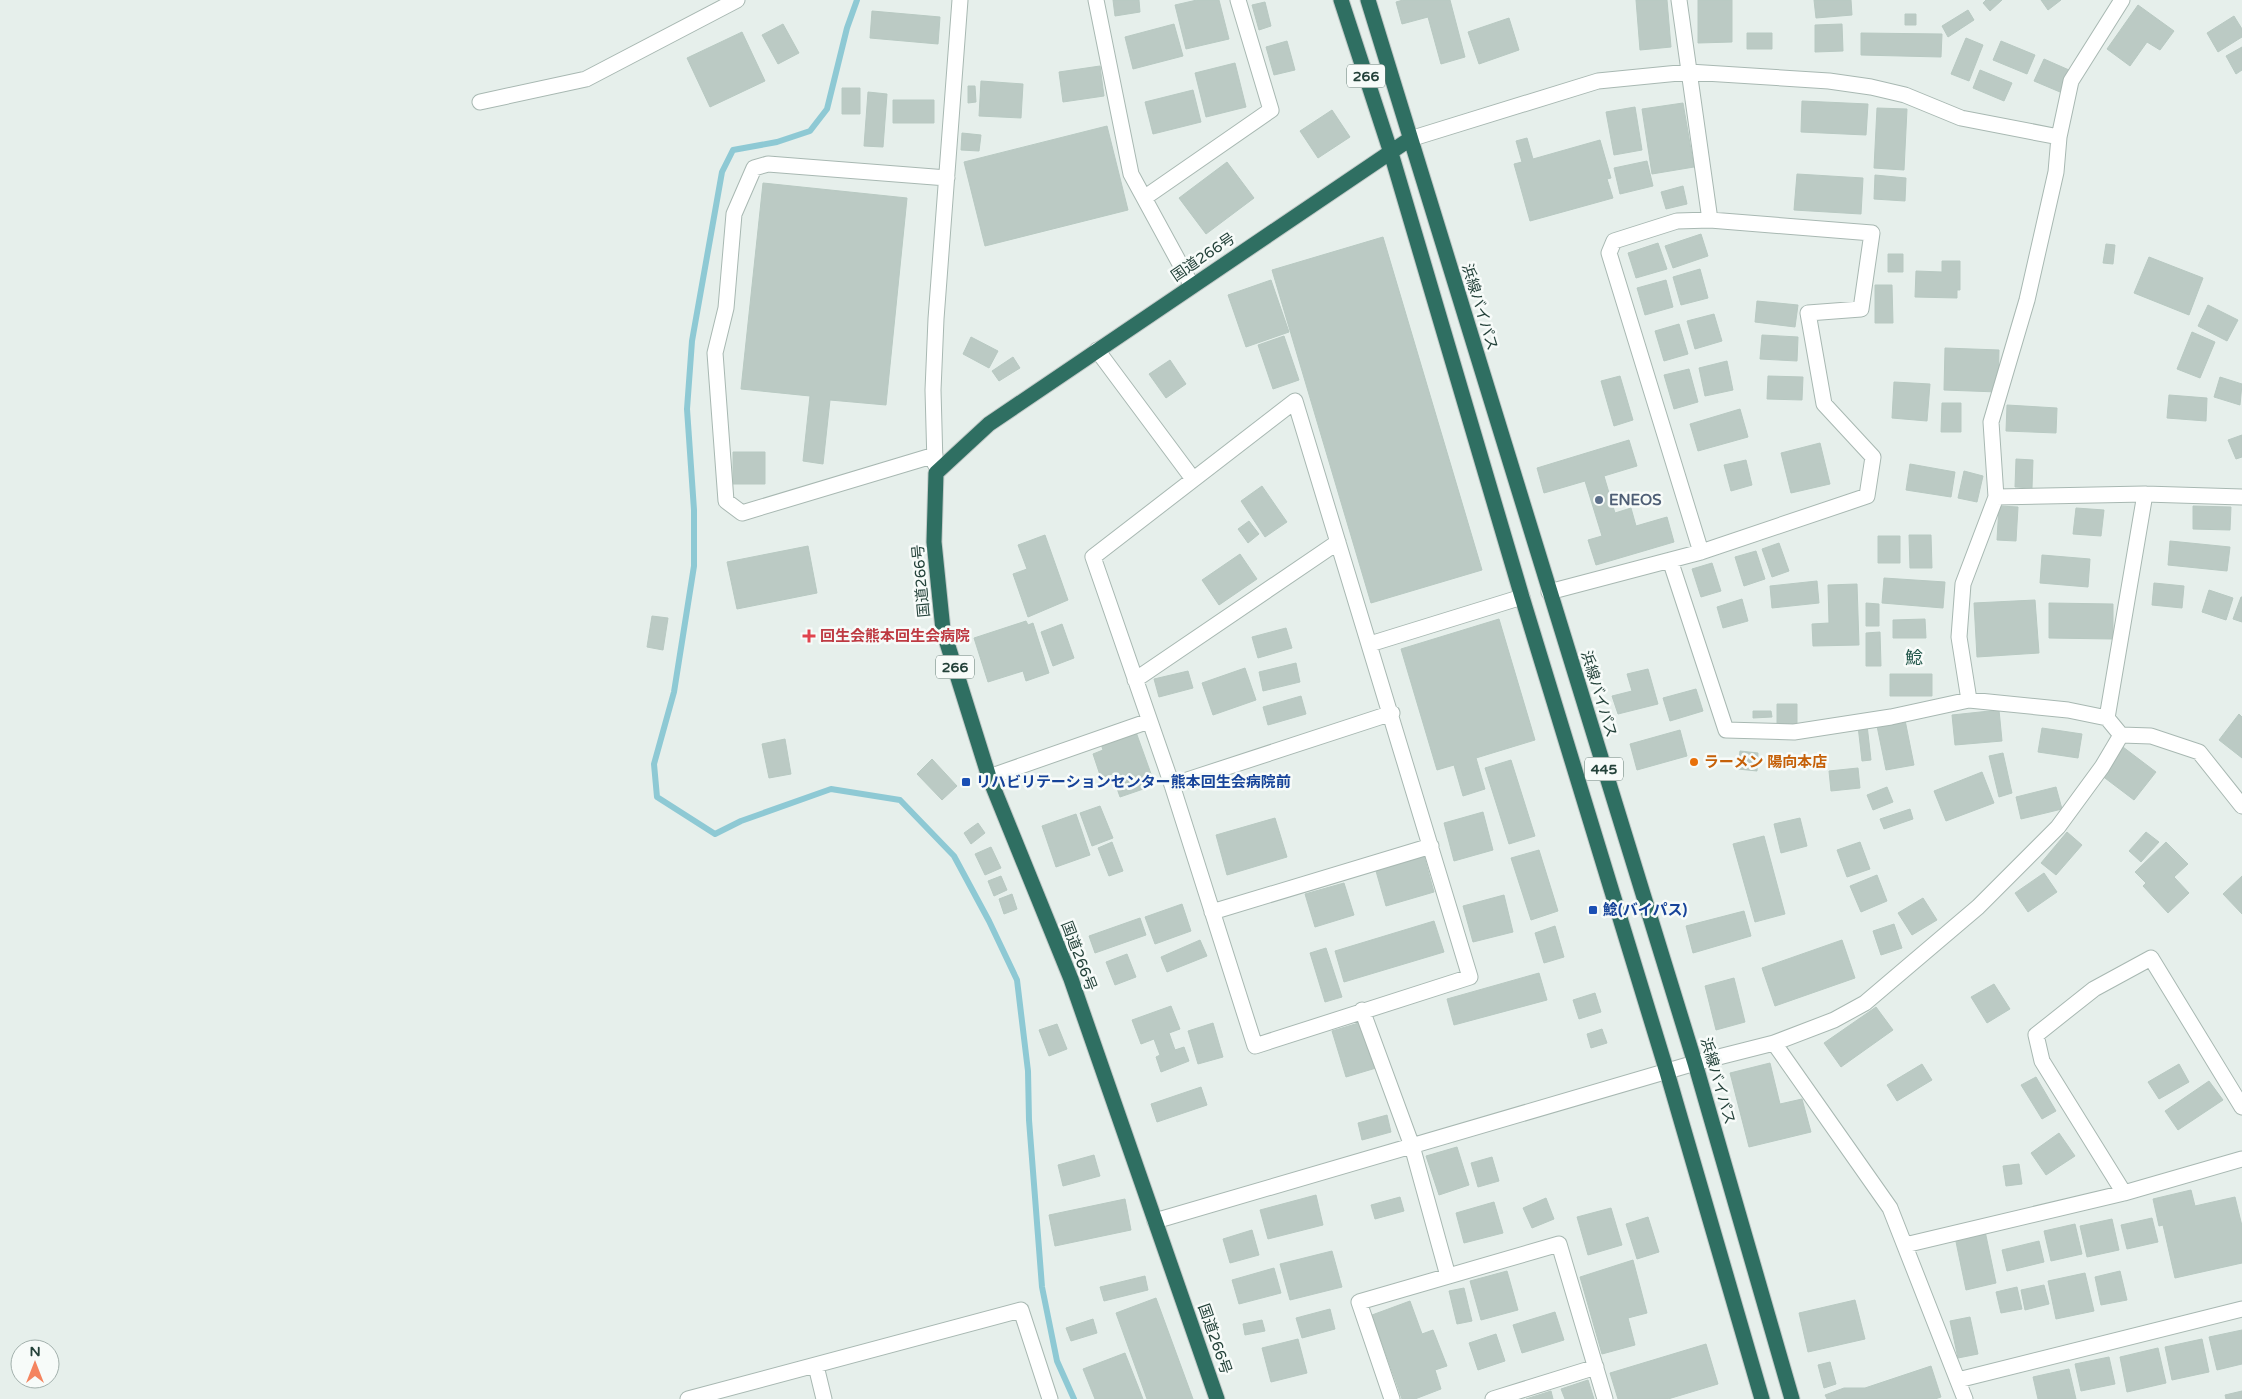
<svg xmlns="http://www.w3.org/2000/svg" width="2242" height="1399" viewBox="0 0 2242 1399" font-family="'Varela Round','Noto Sans JP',sans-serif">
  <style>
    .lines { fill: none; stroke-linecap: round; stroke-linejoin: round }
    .stream { stroke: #8ec9d4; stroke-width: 6 }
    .building { fill: #bbcac4; stroke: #b8c9c2 }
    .minor-casing { stroke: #a8b8b2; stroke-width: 17 }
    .highway-casing { stroke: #c2cac8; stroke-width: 17 }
    .minor { stroke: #fff; stroke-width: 15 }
    .highway { stroke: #2f6f62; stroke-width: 15 }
    .service-dot { fill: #5c6f8a; stroke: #f7fbf9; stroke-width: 2 }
    .health-dot { fill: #e0444e; stroke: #f7fbf9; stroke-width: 2 }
    .food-dot { fill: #e8710a; stroke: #f7fbf9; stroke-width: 2 }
    .transit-dot { fill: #1a4fb4; stroke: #f7fbf9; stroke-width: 2 }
    .labels { text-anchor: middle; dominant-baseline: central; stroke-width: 5; stroke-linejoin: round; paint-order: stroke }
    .shield { fill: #f7fbf9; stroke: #637a73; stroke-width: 1 }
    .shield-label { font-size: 14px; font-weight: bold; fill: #24423a }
    .street-label { font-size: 15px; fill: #24423a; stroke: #f7fbf9 }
    .service-label { font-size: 15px; font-weight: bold; fill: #4e5e75; stroke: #f7fbf9; text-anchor: start }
    .health-label { font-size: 15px; font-weight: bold; fill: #be3a42; stroke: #f7fbf9; text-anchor: start }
    .food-label { font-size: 15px; font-weight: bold; fill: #c56008; stroke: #f7fbf9; text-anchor: start }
    .transit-label { font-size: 15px; font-weight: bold; fill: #164399; stroke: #f7fbf9; text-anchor: start }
    .quarter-label { font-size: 18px; fill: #1f5548; stroke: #f7fbf9 }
  </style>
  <rect width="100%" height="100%" fill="#e6efeb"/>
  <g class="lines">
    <path class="stream" d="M857 0 847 28 827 109 810 131 777 142 733 150 722 172 692 341 687 409 694 510V566L674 692 654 764 657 797 715 834 741 821 831 789 900 800 954 856 989 921 1017 980 1028 1071 1029 1120 1042 1287 1057 1361 1074 1399"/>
  </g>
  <path class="building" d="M1113 0H1139L1140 12 1115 16Z
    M1197 0H1219L1229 39 1186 49 1175 5Z
    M1403 0H1450L1465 57 1441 64 1428 17 1402 24 1396 2Z
    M1636 0H1667L1671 47 1640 50Z
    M1698 0H1732V42L1698 43Z
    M1814 0H1851L1852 15 1816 18Z
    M1986 0H2002L1990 11 1983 3Z
    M2041 0H2061L2048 10Z
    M1265 2 1271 26 1259 30 1252 5Z
    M2138 5 2174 31 2160 50 2147 42 2130 66 2107 49Z
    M1968 10 1974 20 1948 37 1942 26Z
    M872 11 940 17 938 44 870 38Z
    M1905 14H1916V25H1905Z
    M2234 16 2242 29V37L2218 52 2207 33Z
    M1509 18 1519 50 1479 64 1468 32Z
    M783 24 799 53 778 64 762 35Z
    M1174 24 1183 56 1133 69 1125 37Z
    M1842 24 1843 51 1815 52V25Z
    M742 32 765 81 710 107 687 58Z
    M1747 33H1772V49H1747Z
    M1861 33 1942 34 1941 57 1861 55Z
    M1966 38 1983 45 1969 81 1951 74Z
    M1287 41 1295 70 1274 75 1266 47Z
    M2001 41 2035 55 2027 74 1993 60Z
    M2242 47V70L2236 74 2226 56Z
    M2044 59 2069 70 2060 92 2034 81Z
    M1235 63 1246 107 1206 117 1195 73Z
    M1100 66 1104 96 1063 102 1059 72Z
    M1980 70 2012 83 2004 101 1973 88Z
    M981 81 1023 84 1021 118 979 116Z
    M968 86H975L976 102 968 103Z
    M842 88H860V114H842Z
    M1193 90 1201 122 1153 134 1145 102Z
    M868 92 887 94 883 147 864 146Z
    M893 100H934V123H893Z
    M1802 101 1868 104 1866 135 1801 132Z
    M1683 103 1694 167 1652 174 1642 109Z
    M1635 107 1642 150 1614 155 1606 112Z
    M1877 108 1907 109 1904 170 1874 168Z
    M1332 110 1350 137 1318 158 1300 131Z
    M1107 126 1128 210 985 246 964 162Z
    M962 133 981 135 979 151 961 150Z
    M1527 138 1533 159 1600 140 1611 178 1607 179 1613 198 1530 221 1514 164 1522 162 1516 141Z
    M1647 161 1653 186 1620 194 1614 168Z
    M1227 162 1254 198 1206 234 1179 198Z
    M1797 174 1863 178 1861 214 1794 210Z
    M1875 175 1906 178 1905 201 1874 199Z
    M763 183 907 198 886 405 830 400 823 464 803 461 810 396 741 389Z
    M1683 186 1687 204 1666 209 1661 192Z
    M1701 234 1708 256 1673 268 1665 246Z
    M1383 237 1482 570 1371 603 1272 270Z
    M1658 243 1667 269 1636 278 1628 253Z
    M2106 244 2115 245 2113 264 2103 263Z
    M1888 254H1903V272H1888Z
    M2149 257 2203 278 2189 315 2134 293Z
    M1942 261H1960V290H1957V298L1915 297 1916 271 1942 272Z
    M1700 269 1708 298 1681 305 1673 277Z
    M1271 280 1289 332 1246 347 1228 295Z
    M1666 280 1673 307 1645 315 1637 288Z
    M1875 285H1892L1893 323H1875Z
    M1757 301 1798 305 1795 327 1755 322Z
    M2208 305 2238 320 2227 341 2198 326Z
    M1714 314 1722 341 1695 349 1687 321Z
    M1679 324 1688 354 1664 361 1655 331Z
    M2192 332 2215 342 2200 378 2177 369Z
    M1762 335 1798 337 1797 361 1760 359Z
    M1284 336 1299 380 1273 389 1258 345Z
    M971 337 998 351 989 368 963 354Z
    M1945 348 1999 350 1998 392 1944 390Z
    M1013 357 1020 368 999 381 992 371Z
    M1170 360 1186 384 1166 398 1149 374Z
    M1727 361 1733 390 1705 396 1699 368Z
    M1689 369 1698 402 1674 409 1664 375Z
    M1620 376 1633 420 1614 426 1601 381Z
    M1768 376 1803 377 1802 400 1767 399Z
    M2220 377 2242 384 2240 405 2214 397Z
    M1894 382 1930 384 1927 421 1892 418Z
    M2169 395 2207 398 2206 421 2167 418Z
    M1942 403H1961V432H1941Z
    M2007 405 2057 408 2056 433 2006 431Z
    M1740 409 1748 437 1698 451 1690 424Z
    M2242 435V457L2236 459 2228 440Z
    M1629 440 1637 466 1604 476 1615 513 1631 508 1636 526 1667 517 1674 542 1596 565 1588 540 1602 536 1585 481 1544 493 1537 468Z
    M1820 443 1830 484 1791 493 1781 453Z
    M733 452H765V484H733Z
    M2016 459 2033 460 2032 488 2015 487Z
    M1746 460 1752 485 1731 491 1724 465Z
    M1910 464 1955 472 1951 497 1906 490Z
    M1964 471 1983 476 1977 502 1958 498Z
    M1262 486 1287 522 1265 537 1241 501Z
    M1999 506 2018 507 2016 541 1997 540Z
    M2193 506 2231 507 2230 530 2193 529Z
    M2076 508 2104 510 2101 536 2073 534Z
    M1249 521 1259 534 1248 543 1238 529Z
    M1045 535 1068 600 1028 617 1013 574 1027 569 1018 545Z
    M1909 535H1931L1932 568H1910Z
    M1878 536H1900V563H1878Z
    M2170 541 2230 547 2227 571 2168 565Z
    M1779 543 1789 571 1772 577 1762 549Z
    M808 546 817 593 737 609 727 562Z
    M1756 551 1765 579 1744 586 1735 557Z
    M1240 554 1257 579 1219 605 1202 580Z
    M2042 555 2090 559 2088 587 2040 583Z
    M1712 563 1721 591 1701 597 1692 569Z
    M1884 578 1945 582 1943 608 1882 603Z
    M1817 581 1819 603 1772 608 1770 586Z
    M2154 583 2184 586 2182 608 2152 605Z
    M1857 584 1859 645 1813 646 1812 624 1829 623 1828 585Z
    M2209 590 2233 598 2226 620 2202 612Z
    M2241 597H2242V622L2233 619Z
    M1742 599 1748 621 1723 628 1717 607Z
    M2035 600 2039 653 1977 657 1974 603Z
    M1866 603 1879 604V626H1866Z
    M2049 603 2113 604V639L2049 638Z
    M652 616 668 618 663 650 647 647Z
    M1499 619 1535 740 1476 758 1485 789 1463 796 1454 765 1437 770 1401 649Z
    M1925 619 1926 638H1893V620Z
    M1026 621 1028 625 1033 623 1049 673 1026 681 1023 671 988 682 974 638Z
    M1062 624 1074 658 1053 666 1041 632Z
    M1286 628 1292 648 1258 658 1252 637Z
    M1880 632 1881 666H1866V633Z
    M1296 663 1300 682 1263 691 1259 672Z
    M1245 668 1256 700 1213 715 1202 683Z
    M1648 669 1658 704 1618 714 1612 696 1632 691 1627 674Z
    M1188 671 1193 688 1159 697 1154 679Z
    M1890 674H1932V696H1890Z
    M1696 689 1703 711 1670 721 1663 698Z
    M1301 696 1306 714 1268 725 1263 707Z
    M1777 704H1797V725H1777Z
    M1999 710 2002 741 1955 745 1952 715Z
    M1753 711H1771L1772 717 1753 718Z
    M2239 714 2242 717V758L2219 740Z
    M1905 720 1914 765 1886 770 1877 726Z
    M1867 725 1871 760 1862 761 1858 726Z
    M2042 728 2082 734 2078 758 2038 752Z
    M1680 730 1687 756 1637 770 1630 744Z
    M1136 732 1155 785 1120 797 1112 774 1101 778 1093 754 1103 750 1101 744Z
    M785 739 791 774 769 778 762 744Z
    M2123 747 2156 772 2134 800 2101 775Z
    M1740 751 1758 753 1757 771 1738 769Z
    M2003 753 2012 793 1999 797 1989 756Z
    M932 759 957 786 942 800 917 774Z
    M1511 760 1535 836 1509 844 1485 768Z
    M1858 768 1860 788 1831 791 1829 771Z
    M1982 772 1994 803 1946 821 1934 791Z
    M1887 787 1893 802 1873 810 1867 795Z
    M2056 787 2062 809 2021 819 2016 797Z
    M1100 806 1113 838 1092 846 1080 813Z
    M1910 809 1913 819 1884 829 1880 819Z
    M1483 812 1493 850 1454 861 1444 823Z
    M1076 814 1090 855 1056 867 1042 826Z
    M1275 818 1287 857 1227 875 1216 835Z
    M1800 818 1807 846 1781 853 1774 824Z
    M978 823 985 833 971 844 964 833Z
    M2067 832 2082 845 2056 875 2041 863Z
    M2146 832 2159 842 2141 862 2129 851Z
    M1764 836 1785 914 1755 922 1733 844Z
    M1112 842 1123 871 1109 876 1098 848Z
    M1860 842 1870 869 1847 877 1837 850Z
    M2166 842 2188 864 2174 877 2189 893 2168 913 2143 886 2146 883 2135 872Z
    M991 847 1001 868 985 875 975 854Z
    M1539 850 1558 911 1531 920 1511 858Z
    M1424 856 1434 892 1386 906 1376 871Z
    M2044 873 2057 892 2028 912 2015 893Z
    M1877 875 1887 901 1861 912 1850 886Z
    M1001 876 1007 890 994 896 988 881Z
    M2242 876V914L2223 894Z
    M1344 883 1354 915 1315 927 1305 894Z
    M1012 894 1017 909 1004 914 999 899Z
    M1504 895 1513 932 1473 942 1463 906Z
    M1923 898 1937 920 1912 935 1898 913Z
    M1182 904 1191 931 1155 944 1145 917Z
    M1744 911 1751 936 1693 953 1686 926Z
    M1140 918 1146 935 1095 953 1089 936Z
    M1434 921 1444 952 1344 982 1335 951Z
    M1894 924 1902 948 1881 955 1873 931Z
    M1555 926 1564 957 1544 963 1535 933Z
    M1200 940 1207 956 1167 972 1161 957Z
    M1842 940 1855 978 1775 1006 1762 968Z
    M1326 948 1342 997 1325 1002 1310 953Z
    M1127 954 1136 977 1115 985 1106 962Z
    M1539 973 1547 1000 1454 1025 1447 999Z
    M1734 978 1745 1022 1716 1030 1705 986Z
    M1994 984 2010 1009 1987 1023 1971 997Z
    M1595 993 1601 1012 1579 1019 1573 1000Z
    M1171 1006 1180 1029 1169 1033 1175 1050 1184 1047 1189 1061 1161 1072 1156 1057 1160 1055 1154 1039 1141 1044 1132 1020Z
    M1876 1007 1893 1030 1841 1067 1824 1043Z
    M1362 1022 1376 1068 1346 1077 1332 1031Z
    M1213 1023 1223 1057 1198 1064 1188 1031Z
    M1057 1024 1067 1049 1049 1056 1039 1030Z
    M1602 1029 1607 1043 1591 1048 1587 1034Z
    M1770 1063 1780 1104 1802 1099 1811 1132 1749 1147 1730 1073Z
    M1922 1064 1932 1080 1897 1101 1887 1085Z
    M2179 1064 2189 1082 2159 1099 2148 1082Z
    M2036 1077 2056 1111 2042 1119 2021 1085Z
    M2209 1081 2223 1100 2178 1130 2165 1111Z
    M1201 1087 1207 1105 1157 1122 1151 1104Z
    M1387 1115 1391 1132 1362 1140 1358 1123Z
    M2059 1133 2075 1156 2046 1175 2031 1153Z
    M1457 1147 1469 1185 1439 1195 1426 1156Z
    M1094 1155 1100 1176 1063 1186 1058 1165Z
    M1492 1157 1499 1181 1478 1187 1471 1163Z
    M2019 1164 2022 1184 2006 1186 2003 1166Z
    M2191 1190 2195 1206 2235 1197 2242 1226V1263L2175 1278 2163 1225 2159 1226 2153 1199Z
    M1316 1195 1323 1225 1268 1239 1260 1210Z
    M1400 1197 1404 1211 1375 1219 1371 1205Z
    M1546 1198 1554 1219 1532 1228 1523 1208Z
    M1125 1199 1131 1230 1055 1246 1049 1215Z
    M1494 1202 1503 1233 1464 1243 1456 1213Z
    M1611 1208 1622 1245 1588 1255 1577 1217Z
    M1648 1217 1659 1252 1637 1259 1626 1224Z
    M2152 1218 2158 1242 2127 1249 2121 1225Z
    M2112 1219 2119 1250 2087 1257 2080 1226Z
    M2075 1224 2082 1254 2051 1261 2044 1231Z
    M1252 1230 1259 1255 1230 1263 1223 1239Z
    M1985 1231 1996 1283 1966 1290 1955 1237Z
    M2039 1241 2044 1262 2007 1271 2002 1250Z
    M1332 1251 1342 1287 1290 1300 1280 1264Z
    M1633 1260 1647 1313 1628 1318 1635 1345 1602 1354 1580 1277Z
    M1274 1268 1281 1293 1239 1304 1232 1280Z
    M1507 1271 1518 1310 1481 1320 1470 1281Z
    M2120 1271 2127 1300 2101 1305 2095 1277Z
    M2085 1273 2094 1311 2056 1319 2048 1281Z
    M1145 1276 1148 1290 1104 1301 1100 1287Z
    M2044 1285 2049 1304 2025 1310 2021 1290Z
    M2017 1287 2022 1309 2001 1313 1996 1292Z
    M1464 1288 1472 1321 1457 1324 1449 1291Z
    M1156 1298 1193 1399H1147L1116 1313Z
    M1855 1300 1865 1339 1808 1352 1799 1313Z
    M1410 1301 1422 1334 1433 1330 1447 1366 1435 1370 1441 1389 1415 1399H1402L1372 1315Z
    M1330 1309 1335 1329 1302 1338 1296 1318Z
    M1555 1312 1564 1340 1522 1353 1513 1325Z
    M1970 1317 1978 1354 1958 1358 1950 1321Z
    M1093 1319 1097 1333 1071 1341 1066 1328Z
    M1262 1320 1265 1331 1245 1335 1243 1324Z
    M2242 1330V1364L2217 1370 2209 1337Z
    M1496 1334 1505 1361 1478 1370 1469 1343Z
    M1298 1339 1307 1373 1271 1382 1262 1348Z
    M2202 1339 2209 1372 2172 1380 2165 1347Z
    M1706 1344 1718 1384 1668 1399H1618L1610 1373Z
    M2158 1348 2166 1383 2127 1392 2120 1357Z
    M1125 1353 1143 1399H1095L1083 1369Z
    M2109 1357 2115 1384 2081 1391 2075 1364Z
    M1830 1362 1836 1384 1824 1388 1818 1365Z
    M1931 1366 1941 1397 1935 1399H1827L1825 1395 1844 1388H1865Z
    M2069 1369 2076 1399H2038L2033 1377Z
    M1588 1380 1594 1399H1565L1561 1389Z
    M1551 1391 1553 1399H1526Z
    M2242 1391V1399H2226L2225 1395Z"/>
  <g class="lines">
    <g class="minor-casing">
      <path id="minor" d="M1096 0 1131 174 1192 286
        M480 102 586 79 737 0
        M1410 139 1598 81 1689 72 1829 81 1871 87 1905 95 1961 118 2059 137
        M1144 198 1271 110 1238 0
        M1097 350 1193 479
        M1295 401 1470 977 1255 1046 1172 785 1093 557Z
        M935 455 742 513 726 501 715 353 726 308 734 214 754 168 768 164 947 178
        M935 464 933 390 936 319 960 0
        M1996 497 2145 494 2242 497
        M1701 552 1609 253 1614 241 1677 221 1710 220
        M1670 560 1726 730 1794 732 1891 717 1969 700 2068 710 2107 718 2121 735 2151 736 2199 752 2242 806
        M1549 592 1701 552 1867 496 1873 457 1824 404 1808 313 1861 309 1872 233 1710 220 1679 0
        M1370 644 1522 597
        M1135 680 1338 542
        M1969 700 1959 637 1963 584 1996 497 1991 422 2027 300 2056 172 2059 137 2071 81 2122 0
        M2107 718 2145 494
        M989 777 1149 721
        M1172 785 1392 713
        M1212 912 1431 846
        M1362 1010 1412 1146 1448 1276
        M1774 1043 1890 1208 1965 1399
        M2124 1193 2042 1061 2036 1035 2094 989 2151 958 2242 1107
        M1155 1221 1695 1063 1774 1043 1834 1020 1865 1003 1978 907 2058 827 2102 767 2121 735
        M1905 1245 2124 1193 2242 1159
        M816 1366 824 1399
        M1958 1380 2242 1309
        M688 1399 1021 1310 1050 1399
        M1392 1399 1359 1302 1559 1244 1605 1399
        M1493 1399 1596 1367"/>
    </g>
    <g class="highway-casing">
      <path id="highway" d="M1341 0 1391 153 1522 597 1667 1072 1762 1399
        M1368 0 1695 1063 1792 1399
        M1217 1399 1071 979 989 777 943 630 934 542 936 473 989 424 1410 139"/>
    </g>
    <use href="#minor" class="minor"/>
    <use href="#highway" class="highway"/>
  </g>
  <circle class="service-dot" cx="1599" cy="500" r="5"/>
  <path class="health-dot" d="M806.5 628.5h5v5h5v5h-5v5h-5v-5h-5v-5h5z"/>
  <circle class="food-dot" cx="1694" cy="762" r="5"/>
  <g class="transit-dot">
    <rect x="961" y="777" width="10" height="10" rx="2.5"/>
    <rect x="1588" y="905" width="10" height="10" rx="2.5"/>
  </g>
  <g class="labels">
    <g class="shield">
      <rect x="1347" y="64.5" width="38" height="23" rx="4"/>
      <rect x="936" y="655.5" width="38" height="23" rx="4"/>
      <rect x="1585" y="757.5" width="38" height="23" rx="4"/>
    </g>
    <g class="shield-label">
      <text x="1366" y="76">266</text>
      <text x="955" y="667">266</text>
      <text x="1604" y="769">445</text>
    </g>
    <g class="street-label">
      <text transform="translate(1203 257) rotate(-34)">国道266号</text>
      <text transform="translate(1480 307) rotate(73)">浜線バイパス</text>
      <text transform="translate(921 581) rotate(-95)">国道266号</text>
      <text transform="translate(1599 694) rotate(73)">浜線バイパス</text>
      <text transform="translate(1079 956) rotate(69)">国道266号</text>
      <text transform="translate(1718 1081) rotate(74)">浜線バイパス</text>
      <text transform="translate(1215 1339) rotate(71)">国道266号</text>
    </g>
    <g class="service-label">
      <text x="1609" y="500">ENEOS</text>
    </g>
    <g class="health-label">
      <text x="820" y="636">回生会熊本回生会病院</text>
    </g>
    <g class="food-label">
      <text x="1704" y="762">ラーメン 陽向本店</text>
    </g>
    <g class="transit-label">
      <text x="976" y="782">リハビリテーションセンター熊本回生会病院前</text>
      <text x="1603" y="910">鯰(バイパス)</text>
    </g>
    <g class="quarter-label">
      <text x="1914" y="658">鯰</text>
    </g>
  </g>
  <g transform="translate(35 1364)"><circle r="24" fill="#f7fbf9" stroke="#a3b1ad"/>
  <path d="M0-4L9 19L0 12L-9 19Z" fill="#f4845f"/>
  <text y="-8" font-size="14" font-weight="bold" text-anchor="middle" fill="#24423a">N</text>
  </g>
</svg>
